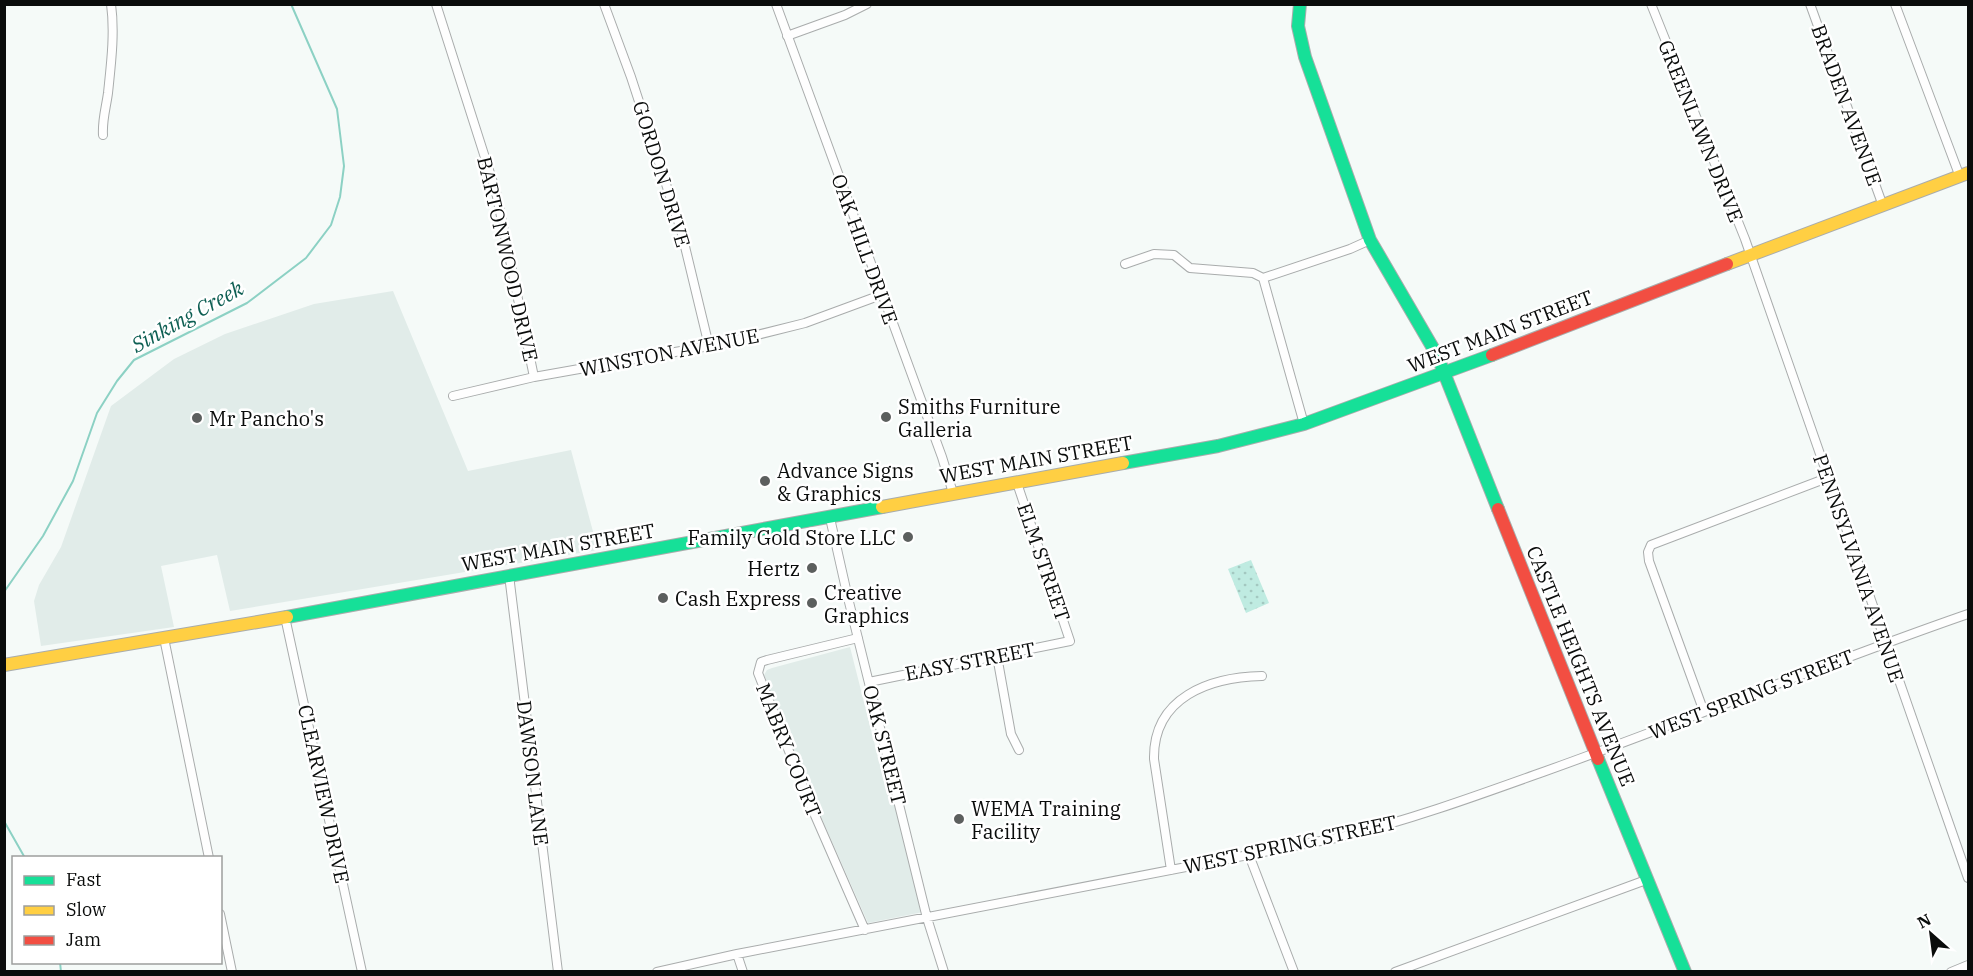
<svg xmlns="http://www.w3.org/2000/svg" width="1973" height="976" viewBox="0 0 1973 976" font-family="'IBM Plex Serif',serif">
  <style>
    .built { fill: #e1ece9 }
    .park { fill: url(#park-dots) }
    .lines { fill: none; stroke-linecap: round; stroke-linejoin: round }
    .stream { stroke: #8cd1c4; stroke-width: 2 }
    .street-casing { stroke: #a9acac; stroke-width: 10 }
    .fast-casing { stroke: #a9acac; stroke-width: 14 }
    .slow-casing { stroke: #a9acac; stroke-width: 14 }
    .jam-casing { stroke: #a9acac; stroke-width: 14 }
    .street { stroke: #fefefe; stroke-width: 8 }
    .fast { stroke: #16e098; stroke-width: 12 }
    .slow { stroke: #ffcf43; stroke-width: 12 }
    .jam { stroke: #f24e42; stroke-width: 12 }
    .poi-dot { fill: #5c5f5e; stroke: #fff; stroke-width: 2 }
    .labels { text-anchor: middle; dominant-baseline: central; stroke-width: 5; stroke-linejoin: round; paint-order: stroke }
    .street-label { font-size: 20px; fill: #0a0c0b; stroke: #fff }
    .poi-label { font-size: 20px; fill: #0a0c0b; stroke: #fff; text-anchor: start }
    .water-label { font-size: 21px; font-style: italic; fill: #0e5f53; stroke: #fff }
  </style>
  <defs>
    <pattern id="park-dots" width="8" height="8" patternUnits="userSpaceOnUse" patternTransform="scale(1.5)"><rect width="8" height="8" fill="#bfebe1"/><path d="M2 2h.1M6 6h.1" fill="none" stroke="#a3c8c0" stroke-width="1.8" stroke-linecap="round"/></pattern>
  </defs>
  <rect width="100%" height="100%" fill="#f5faf8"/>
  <path class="built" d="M393 291 468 471 571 450 598 550 230 611 217 555 161 566 174 627 41 646 34 601 39 585 61 547 111 406 174 359 225 334 314 304Z
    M850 647 887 793 894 792 923 912 868 923 818 810 764 675 767 670 772 668Z"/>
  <path class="park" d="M1251 560 1269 603 1246 613 1228 569Z"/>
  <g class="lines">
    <path class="stream" d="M4 592 43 536 73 481 97 413 117 381 134 360 247 303 306 258 331 225 340 197 344 166 337 109 291 4
      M4 821 25 858
      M60 962 61 972"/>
    <g class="street-casing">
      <path id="street" d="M436 4 496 192 534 377
        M604 4 631 77 681 230 709 346
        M776 4 942 457 953 493
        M1651 4 1745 239 1968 878
        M1810 4 1883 206
        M1895 4 1960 177
        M787 36 845 15 867 4
        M103 135C102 120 106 108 108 93 111 64 115 33 111 4
        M1125 264 1154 254 1174 255 1190 268 1253 273 1263 278 1350 249 1370 240
        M1263 278 1304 424
        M453 396 534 377 709 346 753 336 805 323 881 295
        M830 518 848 598 927 918 944 972
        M509 575 558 972
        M285 617 362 972
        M164 638 209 858
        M858 638 767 660 761 662 758 673 810 804 865 930
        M997 656 1011 734 1019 750
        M869 682 1070 641 1017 483
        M1704 712 1649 561 1648 552 1651 545 1827 478
        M1249 855 1294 972
        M1171 870 1154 759C1153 697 1210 677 1262 676
        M220 914 232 972
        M737 954 743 972
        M657 972 737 954 1341 837C1410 820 1476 796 1543 772 1686 721 1826 663 1968 614
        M1395 972 1646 880
        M1951 972 1968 965"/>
    </g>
    <g class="fast-casing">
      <path id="fast" d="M1300 4 1298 26 1305 57 1370 240 1437 355 1498 509
        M1123 463 1218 446 1304 424 1492 355
        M287 617 882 507
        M1598 759 1685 972"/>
    </g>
    <g class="slow-casing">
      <path id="slow" d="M1727 264 1968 173
        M882 507 1123 463
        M4 665 287 617"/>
    </g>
    <g class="jam-casing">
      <path id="jam" d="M1492 355 1727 264
        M1498 509 1598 759"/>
    </g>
    <use href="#street" class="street"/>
    <use href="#fast" class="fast"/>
    <use href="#slow" class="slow"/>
    <use href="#jam" class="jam"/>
  </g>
  <g class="poi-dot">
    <circle cx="886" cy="417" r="6"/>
    <circle cx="197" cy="418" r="6"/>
    <circle cx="765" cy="481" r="6"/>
    <circle cx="908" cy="537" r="6"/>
    <circle cx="812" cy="568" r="6"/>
    <circle cx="663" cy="598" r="6"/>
    <circle cx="812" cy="603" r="6"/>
    <circle cx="959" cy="819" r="6"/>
  </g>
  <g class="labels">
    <g class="street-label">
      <text transform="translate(1847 105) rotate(70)">BRADEN AVENUE</text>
      <text transform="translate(1701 131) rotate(68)">GREENLAWN DRIVE</text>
      <text transform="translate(662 174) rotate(73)">GORDON DRIVE</text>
      <text transform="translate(865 249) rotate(70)">OAK HILL DRIVE</text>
      <text transform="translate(508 259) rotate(77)">BARTONWOOD DRIVE</text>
      <text transform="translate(1500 331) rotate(-21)">WEST MAIN STREET</text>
      <text transform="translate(669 352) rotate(-11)">WINSTON AVENUE</text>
      <text transform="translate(1036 459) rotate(-10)">WEST MAIN STREET</text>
      <text transform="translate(558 547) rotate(-10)">WEST MAIN STREET</text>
      <text transform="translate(1044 562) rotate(71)">ELM STREET</text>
      <text transform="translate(1859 568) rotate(71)">PENNSYLVANIA AVENUE</text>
      <text transform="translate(970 661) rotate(-11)">EASY STREET</text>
      <text transform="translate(1581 666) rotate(68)">CASTLE HEIGHTS AVENUE</text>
      <text transform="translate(1751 694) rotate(-21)">WEST SPRING STREET</text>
      <text transform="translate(885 745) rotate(76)">OAK STREET</text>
      <text transform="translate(789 750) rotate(68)">MABRY COURT</text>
      <text transform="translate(533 773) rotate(83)">DAWSON LANE</text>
      <text transform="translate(324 794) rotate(78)">CLEARVIEW DRIVE</text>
      <text transform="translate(1290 844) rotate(-12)">WEST SPRING STREET</text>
    </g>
    <g class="poi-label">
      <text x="898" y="406">Smiths Furniture<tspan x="898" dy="23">Galleria</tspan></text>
      <text x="209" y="418">Mr Pancho's</text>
      <text x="777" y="470">Advance Signs<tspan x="777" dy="23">&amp; Graphics</tspan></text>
      <text x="896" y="537" text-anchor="end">Family Gold Store LLC</text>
      <text x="800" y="568" text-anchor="end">Hertz</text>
      <text x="824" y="592">Creative<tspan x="824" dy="23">Graphics</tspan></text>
      <text x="675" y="598">Cash Express</text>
      <text x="971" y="808">WEMA Training<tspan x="971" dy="23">Facility</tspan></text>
    </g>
    <g class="water-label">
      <text transform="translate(187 316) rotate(-29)">Sinking Creek</text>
    </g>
  </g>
  <rect width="1973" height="976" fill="none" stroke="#0a0c0b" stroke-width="12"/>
  <rect x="12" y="856" width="210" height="108" fill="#ffffff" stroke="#9d9e9d" stroke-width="1.5"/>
  <rect x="24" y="876" width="30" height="9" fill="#16e098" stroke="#9d9e9d" stroke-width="1.5"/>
  <text x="66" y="886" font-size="18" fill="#0a0c0b">Fast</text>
  <rect x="24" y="906" width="30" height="9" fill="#ffcf43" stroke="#9d9e9d" stroke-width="1.5"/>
  <text x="66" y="916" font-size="18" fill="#0a0c0b">Slow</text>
  <rect x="24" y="936" width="30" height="9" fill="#f24e42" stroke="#9d9e9d" stroke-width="1.5"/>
  <text x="66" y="946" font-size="18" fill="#0a0c0b">Jam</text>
  <g transform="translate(1931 934) rotate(332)" stroke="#ffffff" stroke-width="4.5" paint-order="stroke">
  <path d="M0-4.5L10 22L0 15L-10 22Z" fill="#0a0c0b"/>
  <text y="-9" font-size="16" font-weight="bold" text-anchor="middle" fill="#0a0c0b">N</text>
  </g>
</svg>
